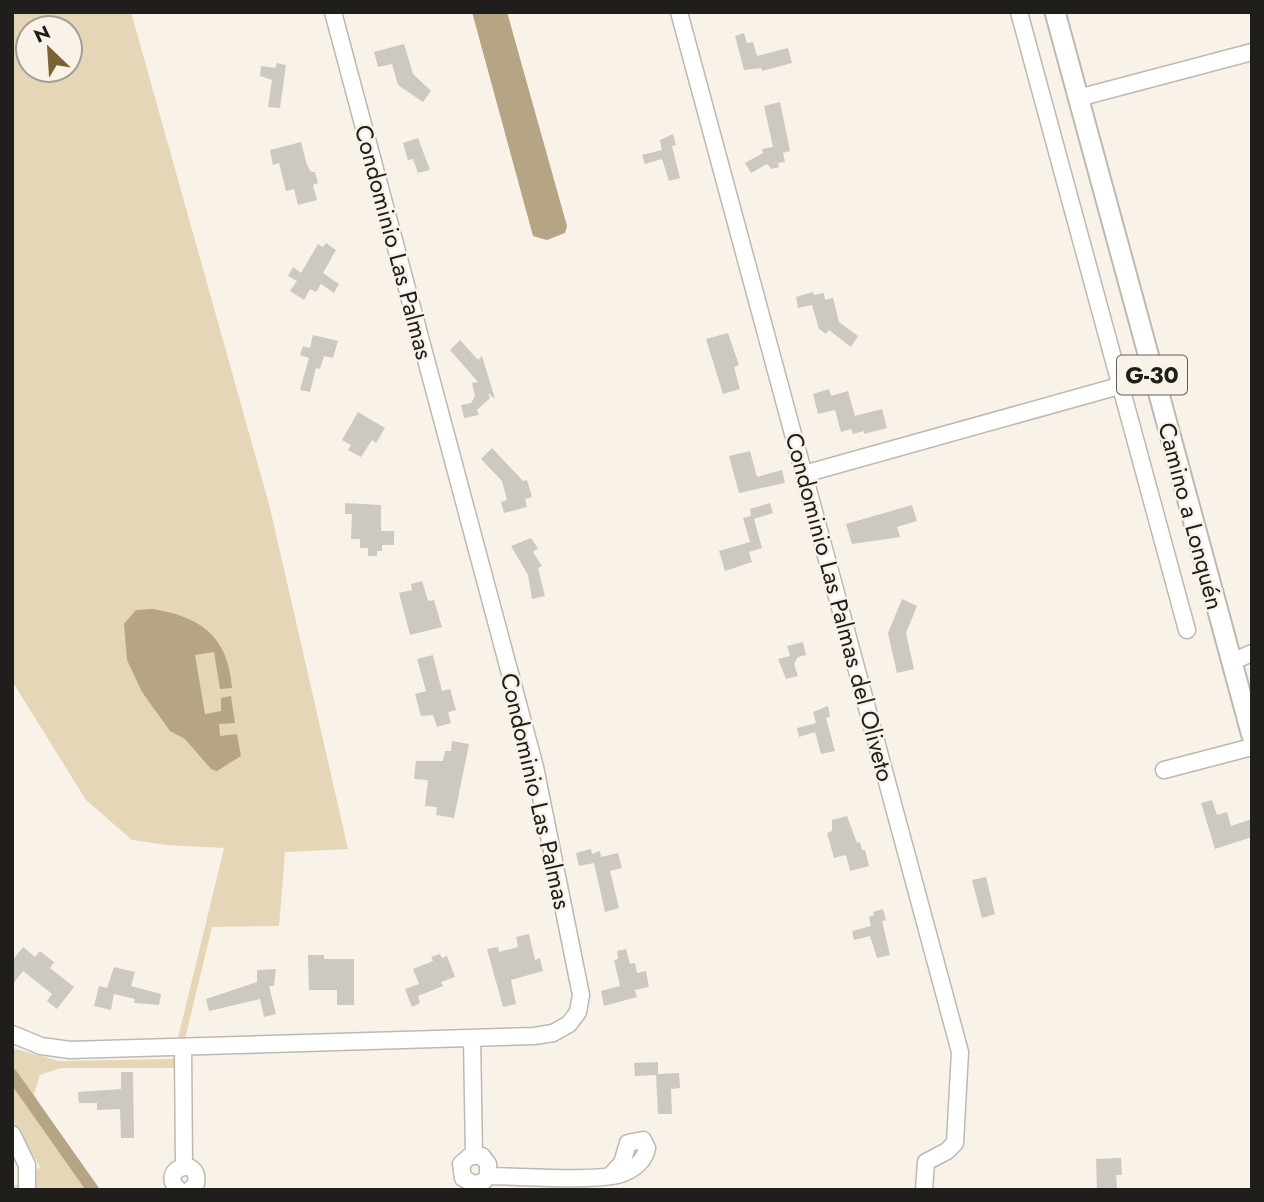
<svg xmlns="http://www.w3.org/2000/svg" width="1264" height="1202" viewBox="0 0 1264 1202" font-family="Jost,sans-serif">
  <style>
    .green { fill: #e6d6b8; fill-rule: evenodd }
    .water { fill: #b5a585 }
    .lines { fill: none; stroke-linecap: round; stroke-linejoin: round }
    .canal { stroke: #b5a585; stroke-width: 12 }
    .building { fill: #cec9c0 }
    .minor-casing { stroke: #beb9b0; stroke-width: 19 }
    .major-casing { stroke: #beb9b0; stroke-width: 23 }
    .minor { stroke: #fff; stroke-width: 16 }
    .major { stroke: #fff; stroke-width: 19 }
    .labels { text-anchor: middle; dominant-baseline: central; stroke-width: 5; stroke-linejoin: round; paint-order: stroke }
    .shield { fill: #f8f2e8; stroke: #615e58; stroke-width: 2 }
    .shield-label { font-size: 23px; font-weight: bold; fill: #201e1b }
    .street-label { font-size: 24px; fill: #201e1b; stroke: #f8f2e8 }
  </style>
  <rect width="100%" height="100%" fill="#f8f2e8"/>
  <path class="green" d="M12 12H131L270 508 348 849 285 852 279 926 212 927 178 1068H61L40 1075 34 1094 87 1190H12V1185H18L40 1167 12 1119V1048L59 1061 173 1059 224 848 167 845 132 840 86 800 14 684ZM28 28H70V70H28Z"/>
  <path class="water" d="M472 12H507L567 226 565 233 547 240 533 236Z
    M153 609C201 617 228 636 232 688L220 689 214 652 195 655 205 714 221 711V698L231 696 235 723 219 724 220 736 237 734 241 756 217 771 211 769 185 739 170 731 142 692 127 660 124 624 136 610Z"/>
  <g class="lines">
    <path class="canal" d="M12 1075 93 1190"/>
  </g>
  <path class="building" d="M744 33 747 43 753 42 757 56 788 48 792 63 762 71 761 68 744 70 735 36Z
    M404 44 413 74 431 91 423 102 398 85 392 64 378 67 374 52Z
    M276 63 286 65 280 108 268 107 272 80 260 76 261 66 276 68Z
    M780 102 790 151 783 153 785 162 778 163 779 167 772 169 767 164 751 173 745 163 763 153 762 149 773 147 764 106Z
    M673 134 676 145 672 146 680 178 669 181 662 159 645 164 642 155 662 150 660 140Z
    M418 138 430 170 418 173 413 159 408 160 403 143Z
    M301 142 307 165 311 172H315L318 183 313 185 317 200 298 205 294 189 286 191 279 163 273 165 270 150Z
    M326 243 336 250 323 273 339 284 334 293 321 284 316 292 310 289 304 300 290 291 297 281 288 276 293 267 301 273 318 244 323 247Z
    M813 292 814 295 824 293 825 300 833 298 839 322 858 336 851 347 829 330 826 334 819 329 812 305 798 308 796 297Z
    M728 333 739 365 734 367 740 389 723 394 706 339Z
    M313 335 338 341 333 358 324 356 320 369 316 368 310 392 300 390 309 358 300 355 303 346 310 348Z
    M460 340 478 360 482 356 495 399 488 393 490 398 477 410 479 415 464 418 461 405 471 403 475 396 472 383 478 382 450 350Z
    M829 389 831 396 848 391 855 416 882 409 887 428 864 434V431L853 434 851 429 841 432 835 410 818 414 813 394Z
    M358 412 385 428 376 443 372 440 361 457 348 450 351 445 342 440Z
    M492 448 523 481 527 480 532 497 525 499 527 507 504 513 501 502 507 500 502 481 481 459Z
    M750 451 757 477 782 470 785 483 739 493 729 456Z
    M345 503 381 505V531H394V545H382V551H377V556H368V548H360V539H351L352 514H345Z
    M770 503 773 513 754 519 762 548 749 552 752 562 725 571 719 551 750 542 743 518 751 516 750 509Z
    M912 505 917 521 897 527 900 537 852 544 846 524Z
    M531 538 538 548 533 552 542 566 538 568 545 596 532 599 528 575 511 546Z
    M422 581 428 601 434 600 442 627 410 635 399 593 412 590 411 584Z
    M902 599 917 606 906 633 914 669 897 673 888 633Z
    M803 642 806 655 798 657 794 664 798 676 786 679 778 659 790 656 787 646Z
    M433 655 442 691 450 689 456 710 448 712 451 723 437 727 433 715 421 716 415 694 426 691 417 659Z
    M828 706 830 717 826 718 835 751 821 754 815 732 799 737 797 728 816 723 813 712Z
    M452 741 469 744 454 818 436 815 437 807 425 806 428 780 414 779 416 761H443L445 751H451Z
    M1212 800 1217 815 1227 812 1231 826 1252 819V837L1215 849 1201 803Z
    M847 816 857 843 860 842 862 850H865L869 866 850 871 846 855 834 858 827 833 832 831V820Z
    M591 849 592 854 600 851 601 857 618 853 622 868 610 871 619 908 605 912 594 863 579 866 576 853Z
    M986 877 995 914 982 918 972 880Z
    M883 909 886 920 882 921 890 955 877 958 870 936 854 940 852 931 871 926 869 917 874 915 873 912Z
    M529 934 535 960 540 958 543 971 511 980 516 1004 503 1007 487 949 498 947 499 952 518 947 516 937Z
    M23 947 35 957 40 951 54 962 50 968 74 987 57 1009 47 1001 52 994 23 971 12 985V961Z
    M626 949 630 964 635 963 637 973 646 971 649 987 635 990 637 997 604 1006 601 991 620 986 614 960 618 959 617 951Z
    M440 954 442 958 447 956 455 977 441 982 443 986 418 996 420 1003 412 1007 405 989 419 984 413 969 433 961 431 957Z
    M308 955H324V959H354V1005H337V990H309Z
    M114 967 135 972 131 986 161 994 159 1005 134 1003 135 999 114 994 111 1010 94 1006 99 986 107 988Z
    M276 969 274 986H269L276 1014 264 1017 260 999 209 1011 206 999 257 982V970Z
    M658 1062V1074L679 1073 680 1088 671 1089 672 1114H658L656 1075 635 1076 634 1063Z
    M121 1072H133L134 1138H121L120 1109 97 1110V1103H79L78 1092 121 1089Z
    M1121 1158 1122 1175H1116L1117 1190H1097L1096 1159Z"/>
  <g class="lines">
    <g class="minor-casing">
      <path id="minor" d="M679 12 960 1052 955 1143 947 1151 926 1162 924 1190
        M1019 12 1187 630
        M1078 98 1252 52
        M804 474 1119 386
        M1231 662 1252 653
        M1164 770 1252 747
        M12 1034 41 1046 70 1050 534 1036 553 1033 569 1024 578 1012 581 995 535 767 333 12
        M472 1038 474 1155
        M183 1047 184 1166
        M12 1134 27 1165V1190
        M488 1176V1164L482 1156H470L461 1164 463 1178 474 1184 483 1182 488 1176C519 1176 595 1182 621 1174 633 1170 645 1161 647 1148L643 1140 628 1143 622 1163 610 1176
        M179 1190C156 1170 201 1153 196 1184L190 1190"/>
    </g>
    <g class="major-casing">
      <path id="major" d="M1055 12 1252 736"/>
    </g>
    <use href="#minor" class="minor"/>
    <use href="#major" class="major"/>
  </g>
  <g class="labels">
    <rect class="shield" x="1117" y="355.5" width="70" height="39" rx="5"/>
    <g class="shield-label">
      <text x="1152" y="375">G-30</text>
    </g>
    <g class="street-label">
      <text transform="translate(394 242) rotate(75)">Condominio Las Palmas</text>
      <text transform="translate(1191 516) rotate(75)">Camino a Lonquén</text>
      <text transform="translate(840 607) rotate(75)">Condominio Las Palmas del Oliveto</text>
      <text transform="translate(536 791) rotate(77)">Condominio Las Palmas</text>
    </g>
  </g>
  <rect width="1264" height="1202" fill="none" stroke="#201e1b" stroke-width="28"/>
  <g transform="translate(49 49) rotate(335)"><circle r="33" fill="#f8f2e8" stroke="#a29d96" stroke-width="2"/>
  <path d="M0-5L12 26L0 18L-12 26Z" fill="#7b6334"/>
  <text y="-10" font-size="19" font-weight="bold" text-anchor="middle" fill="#201e1b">N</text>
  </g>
</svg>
